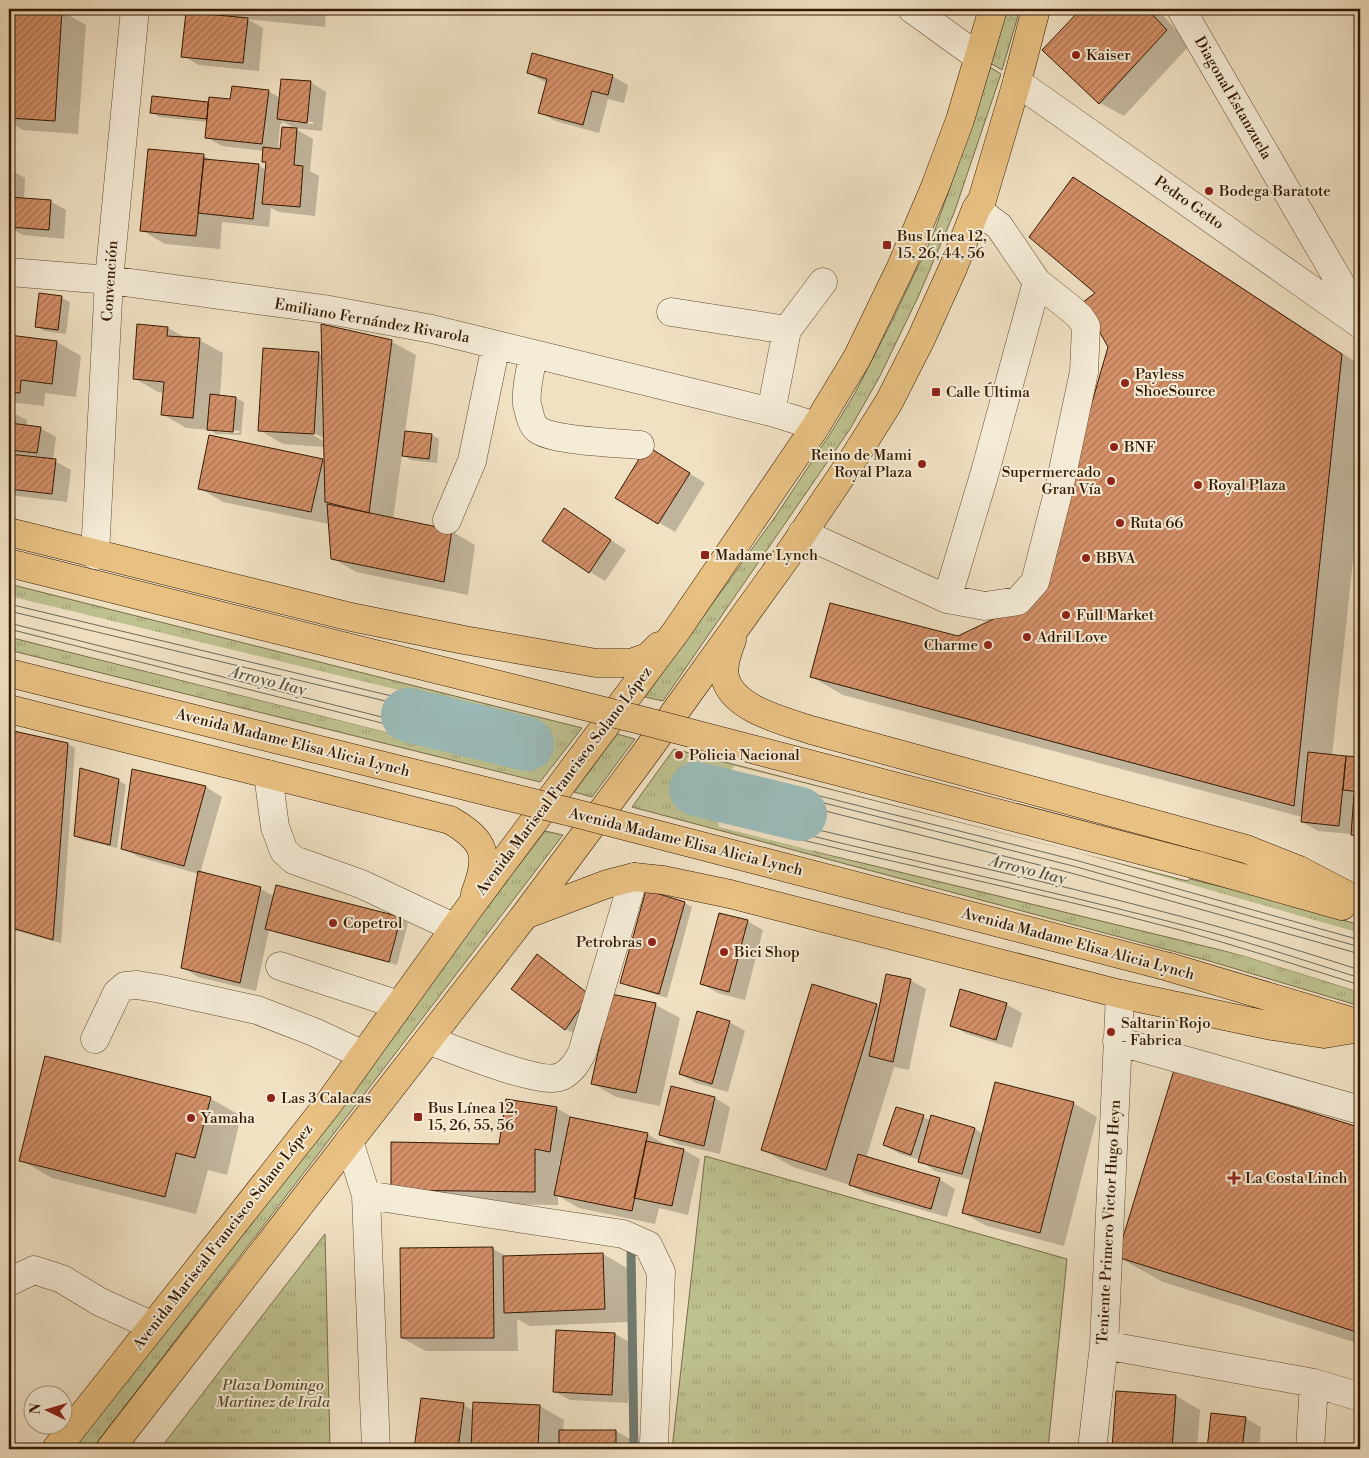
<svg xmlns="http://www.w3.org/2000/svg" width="1369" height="1458" viewBox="0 0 1369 1458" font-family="'Libre Bodoni',serif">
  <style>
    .grass { fill: url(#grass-tufts); stroke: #796d48 }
    .pier { fill: #f0e1c3 }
    .shadow { fill: #0003; fill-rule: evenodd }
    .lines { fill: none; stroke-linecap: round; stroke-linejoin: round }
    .shore { stroke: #686a5d; stroke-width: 1 }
    .stream { stroke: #727b70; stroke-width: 9 }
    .river { stroke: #9bbcba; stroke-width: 54 }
    .building { fill: url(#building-hatch); stroke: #341900 }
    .minor-casing { stroke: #634b31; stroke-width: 29 }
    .highway-casing { stroke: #341900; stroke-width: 29 }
    .minor { stroke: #f5ecd8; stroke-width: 28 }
    .highway { stroke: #e8c082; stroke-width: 28 }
    .highway-bridge-casing { stroke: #341900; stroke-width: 29; stroke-linecap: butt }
    .highway-bridge { stroke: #e8c082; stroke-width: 28 }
    .poi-dot { fill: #8f2418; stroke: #f5ecd8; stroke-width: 2 }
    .labels { text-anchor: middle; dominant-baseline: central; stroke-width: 4; stroke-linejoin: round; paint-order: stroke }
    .poi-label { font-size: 15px; fill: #341900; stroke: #f5ecd8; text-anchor: start }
    .street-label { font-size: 15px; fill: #341900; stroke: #f5ecd8 }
    .park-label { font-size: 15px; font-style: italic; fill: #5d4b2b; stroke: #f5ecd8 }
    .water-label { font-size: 16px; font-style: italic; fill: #585241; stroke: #f5ecd8 }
  </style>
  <defs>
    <pattern id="grass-tufts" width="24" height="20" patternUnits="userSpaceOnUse" patternTransform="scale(1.25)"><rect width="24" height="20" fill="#bec190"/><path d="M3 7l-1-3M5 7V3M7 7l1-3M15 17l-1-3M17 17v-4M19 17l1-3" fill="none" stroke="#a4a57a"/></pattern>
    <pattern id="building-hatch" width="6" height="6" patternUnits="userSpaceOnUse" patternTransform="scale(1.25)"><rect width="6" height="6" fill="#d49069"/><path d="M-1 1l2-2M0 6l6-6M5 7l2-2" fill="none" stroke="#ad7554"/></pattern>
  </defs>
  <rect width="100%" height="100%" fill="#f0e1c3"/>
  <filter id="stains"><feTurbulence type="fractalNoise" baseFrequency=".004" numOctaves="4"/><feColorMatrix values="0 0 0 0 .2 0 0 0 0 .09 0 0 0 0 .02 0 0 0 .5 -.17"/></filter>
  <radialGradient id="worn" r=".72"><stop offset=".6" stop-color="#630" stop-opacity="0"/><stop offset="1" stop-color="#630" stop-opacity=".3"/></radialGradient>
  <path class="grass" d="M1007 9H1020L1002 70 990 63Z
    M988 66 1001 74 954 213 919 295 880 376 850 429 663 701 645 697 775 517 832 431 855 393 892 321 933 235 958 165Z
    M9 584 582 728 540 782 9 650V637L470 753 494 714 9 598Z
    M617 734 635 739 592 797 574 792Z
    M674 749 1187 881 1190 879 1247 893 1360 925V934L813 851 1245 956 1360 992V1006L1206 960 632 807Z
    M545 831 563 835 92 1449H73Z
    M705 1156 1067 1259 1048 1449H672Z
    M325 1234 330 1449H160Z"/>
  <path class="pier" d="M9 596 490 712 492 715 471 751 468 753 9 636Z
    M735 766 1077 852 1360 933V992L1248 957 1176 937 975 888 822 853 719 827 718 824 732 768Z"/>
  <path class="shadow" d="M9 9H118L117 15 61 11 86 25 78 134 23 130 9 122Z
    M187 9H326L325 27 247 19 263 28 259 71 199 65 183 56 197 14Z
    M1083 9H1157L1190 45 1124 116 1100 103 1044 50Z
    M528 73 612 76 628 85 624 103 608 99 599 133 555 121 540 112 547 83Z
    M310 82 326 92 322 131 294 128 282 121V124H280L278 150 281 151 283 128 297 130 313 139 310 171 319 176 315 216 279 212 271 208 269 227 222 222 220 249 165 244 141 230 204 156 213 161 258 165 266 170 267 163 263 161 264 151 222 146 206 137 208 122 159 117 152 112 153 98 210 103 232 101 268 91 280 98ZM293 120 313 122V124L293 122Z
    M9 149 15 153 13 171 25 178 24 199 50 201 66 210 64 239 23 235 9 227Z
    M1073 179 1104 197 1360 365V496L1332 756 1360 758V839L1352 834 1318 831 1302 822V817L843 695 812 677 958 637 1036 600 1109 347Z
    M9 294 15 298 12 327H9Z
    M40 295 62 298 70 302 66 334 44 331 36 326Z
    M168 328 186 338 199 340 223 353 220 396 236 398 244 402 241 435 216 434 210 430 186 428 162 414 164 393 158 392 134 378ZM217 429 240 431 239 433 217 432Z
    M9 336 57 342 81 356 76 397 45 393 44 406 9 402Z
    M392 342 416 355 405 432 432 435 439 439 437 463 411 460 402 455 393 519 451 531 475 545 468 595 356 572 332 558 329 524 223 502 199 488 322 460 325 462V447L283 444 259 430 318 353 323 356ZM309 430 325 439V442L308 432Z
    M9 411 27 420V426L40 428 56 437 53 460 71 470 67 502 9 495Z
    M663 457 705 483 675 532 617 498Z
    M564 509 626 550 605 581 590 572Z
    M9 731 68 744 75 748 61 943 9 929Z
    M133 771 206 787 222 797 200 873 261 889 274 896 277 886 401 919 408 923 397 965 269 930 256 991 198 977 182 967 199 874 139 857 123 848Z
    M118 780 126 785 117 848 83 840 75 836Z
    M685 903 692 907 667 998 629 986 621 982Z
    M747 921 763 930 745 1000 718 993 702 984Z
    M537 956 597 1001 573 1033 565 1029Z
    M910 980 926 989 909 1070 894 1067 866 1158 939 1179 955 1189 947 1217 866 1194 853 1186 793 1167 762 1149 876 1005 881 1008Z
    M612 995 656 1005 680 1018 660 1106 616 1097 592 1083Z
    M1006 1004 1022 1013 1012 1048 967 1034 951 1025Z
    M729 1022 745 1031 728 1092 696 1083 680 1074Z
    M210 1098 241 1116 227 1175 208 1170 196 1214 52 1178 21 1160Z
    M715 1098 730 1107 720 1154 677 1144 661 1135Z
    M1073 1103 1097 1117 1064 1246 987 1226 963 1213 972 1180 935 1171 920 1160 900 1154 885 1145 923 1117 931 1121 932 1117 975 1129 983 1134Z
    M556 1108 576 1119 647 1134 670 1147 684 1150 700 1159 688 1215 659 1208 655 1224 579 1208 558 1196V1205L416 1203 392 1189 500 1145ZM559 1162 562 1163 560 1172H559Z
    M1360 1113V1344L1163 1282 1118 1257 1356 1127Z
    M493 1249 508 1257 603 1254 627 1268 629 1322 530 1326 517 1319 518 1351H426L402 1338Z
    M615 1334 631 1343 628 1403 570 1400 554 1391Z
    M1117 1392 1176 1396 1200 1410 1197 1449H1113Z
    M422 1400 464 1405 474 1411 540 1406 564 1420 563 1431H616L632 1440V1449H416Z
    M1213 1414 1245 1418 1261 1427 1259 1449H1209Z"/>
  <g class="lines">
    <path class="shore" d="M9 604 479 717 481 720 467 743 465 744 9 629
      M9 611 469 721 471 724 464 736 461 737 9 623
      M1360 940 1075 860 740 776 737 777 727 819 729 822C878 860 1030 890 1180 930 1240 947 1300 966 1360 985
      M1360 947 1073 866 745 783 742 785 734 814 736 817C883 855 1032 886 1179 924 1240 939 1300 959 1360 978
      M1360 954 1071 873 750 792 747 794 744 809 745 812C891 849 1038 878 1183 917 1243 933 1301 951 1360 970"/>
    <path class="stream" d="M631 1248 634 1449"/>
    <path class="river" d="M408 715 527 744
      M696 789 800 814"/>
  </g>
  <path class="building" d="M9 9 62 10 55 121 9 118Z
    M251 9H301V14Z
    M1081 9H1147L1167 30 1099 104 1042 50Z
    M186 12 248 18 243 63 181 57Z
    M532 53 613 75 608 95 592 91 583 125 538 113 547 79 527 73Z
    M281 79 311 81 307 123 277 119Z
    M232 86 269 90 262 144 205 138 209 97 230 99Z
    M152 96 208 102 207 119 150 113Z
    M282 127 297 128 294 165 303 166 300 207 262 204 266 162H262L263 147 280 149Z
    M148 149 204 154 196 236 140 231Z
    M204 159 259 164 253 219 198 213Z
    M1073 177 1342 354 1294 806 810 677 830 603 958 636 1035 599 1108 347 1083 302 1095 293 1029 237Z
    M9 197 51 200 49 230 9 227Z
    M39 293 62 296 58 330 35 327Z
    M137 324 168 327 167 336 200 338 193 418 161 415 164 382 133 379Z
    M321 324 392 340 369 513 325 502Z
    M9 335 57 341 52 384 21 380 20 393 9 392Z
    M263 348 319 352 314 434 258 431Z
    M210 394 236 397 233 432 207 430Z
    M9 409 12 410 10 423 41 427 37 453 9 450Z
    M405 431 432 434 429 459 402 456Z
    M209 435 323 459 311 512 198 489Z
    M647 446 690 473 658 524 615 498Z
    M9 454 56 459 52 494 9 489Z
    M327 504 452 530 444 582 331 559Z
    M564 508 611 540 589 573 542 541Z
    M9 730 68 743 53 940 9 927Z
    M1308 752 1346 756 1339 826 1301 822Z
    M1346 756 1360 757V792L1343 790Z
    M80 768 119 779 110 845 74 836Z
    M132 769 206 786 184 866 121 849Z
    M1354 794H1360V836L1351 835Z
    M198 871 261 887 240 983 181 968Z
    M276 885 401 917 389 962 265 929Z
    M646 890 685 902 659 994 620 983Z
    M719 913 748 920 729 992 700 984Z
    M537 954 590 995 565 1030 511 989Z
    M886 974 911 979 893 1062 869 1056Z
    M812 984 877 1004 826 1170 761 1150Z
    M960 989 1007 1003 996 1040 950 1026Z
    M611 994 656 1003 636 1093 591 1084Z
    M697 1011 730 1021 712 1084 679 1074Z
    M45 1056 211 1097 195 1158 176 1153 165 1197 19 1161Z
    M1174 1070 1355 1126 1360 1109V1333L1117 1257Z
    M995 1082 1074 1102 1040 1233 962 1213Z
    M671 1086 715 1097 704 1146 659 1135Z
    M506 1099 557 1107 550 1152 535 1149V1192L391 1190V1142L499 1144Z
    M896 1107 924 1115 911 1155 883 1145Z
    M931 1115 975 1128 962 1174 918 1162Z
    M570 1117 648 1133 632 1211 554 1195Z
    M646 1141 684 1149 672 1206 634 1198Z
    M858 1154 940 1178 931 1209 849 1185Z
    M493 1247 494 1338H401L400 1248Z
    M603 1253 605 1309 504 1313 503 1256Z
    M556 1330 615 1333 612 1395 553 1392Z
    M1116 1391 1176 1395 1172 1449H1112Z
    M421 1398 464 1403 458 1449H414Z
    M473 1402 540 1405 538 1449H471Z
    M1211 1413 1246 1417 1242 1449H1207Z
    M559 1430H616V1449H559Z"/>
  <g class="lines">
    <g class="minor-casing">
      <path id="minor" d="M912 9 977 56
        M1181 9 1360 317
        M1017 82 1360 324
        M9 272 109 280 324 309 432 329 771 412 816 426
        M671 312 787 330
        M533 354C531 370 525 389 527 404 529 412 531 424 537 429 551 441 619 443 640 445
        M771 412 787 330 823 282
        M447 520 472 461 496 345
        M802 533 947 599 985 606 1018 601 1035 582 1059 489 1084 372 1086 326 1080 317 1071 309 1037 282 999 226 976 209
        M95 555 109 280 135 9
        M947 599 985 472 1037 282
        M268 774 275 827 284 851 294 860 361 884 455 928
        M280 966 399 1005
        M95 1039 117 993 125 986 137 985 161 989 257 1010 314 1032 363 1055
        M428 1040C451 1048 542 1087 562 1076 572 1071 577 1062 582 1053L634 877
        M1117 1041 1360 1110
        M349 1141 366 1195 376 1449
        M366 1195 623 1234 648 1245 661 1272 654 1443
        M9 1282 34 1270 62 1279 100 1302 153 1326
        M1104 1345 1314 1383 1360 1397
        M1092 1449 1104 1345 1120 994
        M1310 1449 1314 1383"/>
    </g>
    <g class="highway-casing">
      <path id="highway" d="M9 532 351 617 464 640 596 663H631L648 657 659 646
        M732 640C728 651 722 664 725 677 732 709 784 721 811 730L1246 849 1299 870 1360 902
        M9 709 450 820C486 841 490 855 475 894
        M1197 865 1342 906
        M525 915 607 884 634 877 663 880 730 894 1120 994 1272 1026 1324 1034 1360 1028
        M1169 967 1360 1024
        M56 1449 329 1103 470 907 677 630 816 426 857 358 901 267 935 187 960 120 993 9
        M110 1449 525 915 644 755 788 555 857 453 889 402 921 339 953 268 976 209 982 200 1017 82 1036 9"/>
    </g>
    <use href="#minor" class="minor"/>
    <use href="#highway" class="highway"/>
    <g class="highway-bridge-casing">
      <path id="highway-bridge" d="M9 563 648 722 1197 865
        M9 673 586 816 1169 967"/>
    </g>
    <use href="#highway-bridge" class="highway-bridge"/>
  </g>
  <g class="poi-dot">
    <circle cx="1076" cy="55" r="5"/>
    <circle cx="1209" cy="191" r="5"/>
    <rect x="882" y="240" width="10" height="10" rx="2.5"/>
    <circle cx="1125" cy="383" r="5"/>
    <rect x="931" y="387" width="10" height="10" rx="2.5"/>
    <circle cx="1114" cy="447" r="5"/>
    <circle cx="922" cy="464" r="5"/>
    <circle cx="1111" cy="481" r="5"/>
    <circle cx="1198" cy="485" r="5"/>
    <circle cx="1120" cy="523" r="5"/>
    <rect x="700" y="550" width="10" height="10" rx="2.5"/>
    <circle cx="1086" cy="558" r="5"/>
    <circle cx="1066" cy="615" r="5"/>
    <circle cx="1027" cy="637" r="5"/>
    <circle cx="988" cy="645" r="5"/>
    <circle cx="679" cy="755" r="5"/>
    <circle cx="333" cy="923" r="5"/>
    <circle cx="652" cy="942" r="5"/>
    <circle cx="724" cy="952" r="5"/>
    <circle cx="1111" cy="1032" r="5"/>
    <circle cx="271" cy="1098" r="5"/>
    <rect x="413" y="1112" width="10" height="10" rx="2.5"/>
    <circle cx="191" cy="1118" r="5"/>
    <path d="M1231.5 1170.5h5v5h5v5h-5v5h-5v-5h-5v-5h5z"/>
  </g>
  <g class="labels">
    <g class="poi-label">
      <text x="1086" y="55">Kaiser</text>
      <text x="1219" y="191">Bodega Baratote</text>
      <text x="897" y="236">Bus Línea 12,<tspan x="897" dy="17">15, 26, 44, 56</tspan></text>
      <text x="1135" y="374">Payless<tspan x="1135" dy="17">ShoeSource</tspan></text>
      <text x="946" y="392">Calle Última</text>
      <text x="1124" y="447">BNF</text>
      <text x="912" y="455" text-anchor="end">Reino de Mami<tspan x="912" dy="17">Royal Plaza</tspan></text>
      <text x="1101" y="472" text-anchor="end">Supermercado<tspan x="1101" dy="17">Gran Vía</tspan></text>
      <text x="1208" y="485">Royal Plaza</text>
      <text x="1130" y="523">Ruta 66</text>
      <text x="715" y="555">Madame Lynch</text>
      <text x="1096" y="558">BBVA</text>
      <text x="1076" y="615">Full Market</text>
      <text x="1037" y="637">Adril Love</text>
      <text x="978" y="645" text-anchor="end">Charme</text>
      <text x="689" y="755">Policia Nacional</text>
      <text x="343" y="923">Copetrol</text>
      <text x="642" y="942" text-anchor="end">Petrobras</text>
      <text x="734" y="952">Bici Shop</text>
      <text x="1121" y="1023">Saltarin Rojo<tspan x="1121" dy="17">- Fabrica</tspan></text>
      <text x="281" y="1098">Las 3 Calacas</text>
      <text x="428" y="1108">Bus Línea 12,<tspan x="428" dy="17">15, 26, 55, 56</tspan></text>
      <text x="201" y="1118">Yamaha</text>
      <text x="1245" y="1178">La Costa Linch</text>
    </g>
    <g class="street-label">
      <text transform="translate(1233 98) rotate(60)">Diagonal Estanzuela</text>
      <text transform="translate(1189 203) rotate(35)">Pedro Getto</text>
      <text transform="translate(110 281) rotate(-86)">Convención</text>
      <text transform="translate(372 321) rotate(10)">Emiliano Fernández Rivarola</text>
      <text transform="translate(293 743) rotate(14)">Avenida Madame Elisa Alicia Lynch</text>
      <text transform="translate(564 781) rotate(-53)">Avenida Mariscal Francisco Solano López</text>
      <text transform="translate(686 842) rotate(14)">Avenida Madame Elisa Alicia Lynch</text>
      <text transform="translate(1078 944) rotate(15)">Avenida Madame Elisa Alicia Lynch</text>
      <text transform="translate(1109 1222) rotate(-87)">Teniente Primero Victor Hugo Heyn</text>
      <text transform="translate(223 1237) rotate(-52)">Avenida Mariscal Francisco Solano López</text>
    </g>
    <g class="park-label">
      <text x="273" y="1385">Plaza Domingo<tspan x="273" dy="17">Martinez de Irala</tspan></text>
    </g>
    <g class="water-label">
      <text transform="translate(268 681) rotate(14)">Arroyo Itay</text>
      <text transform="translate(1028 870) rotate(14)">Arroyo Itay</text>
    </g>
  </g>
  <rect width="1369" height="1458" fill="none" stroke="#f0e1c3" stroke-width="30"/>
  <rect x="10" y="10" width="1349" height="1438" fill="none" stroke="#341900" stroke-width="2.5"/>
  <rect x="15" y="15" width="1339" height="1428" fill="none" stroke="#341900"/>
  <g transform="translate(48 1410) rotate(275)"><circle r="24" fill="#f5ecd8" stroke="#a89882"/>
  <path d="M0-4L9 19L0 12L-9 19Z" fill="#8f2418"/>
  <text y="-8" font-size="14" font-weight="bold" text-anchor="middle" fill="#341900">N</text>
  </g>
  <rect width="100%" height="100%" filter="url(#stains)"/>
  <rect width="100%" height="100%" fill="url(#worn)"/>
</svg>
